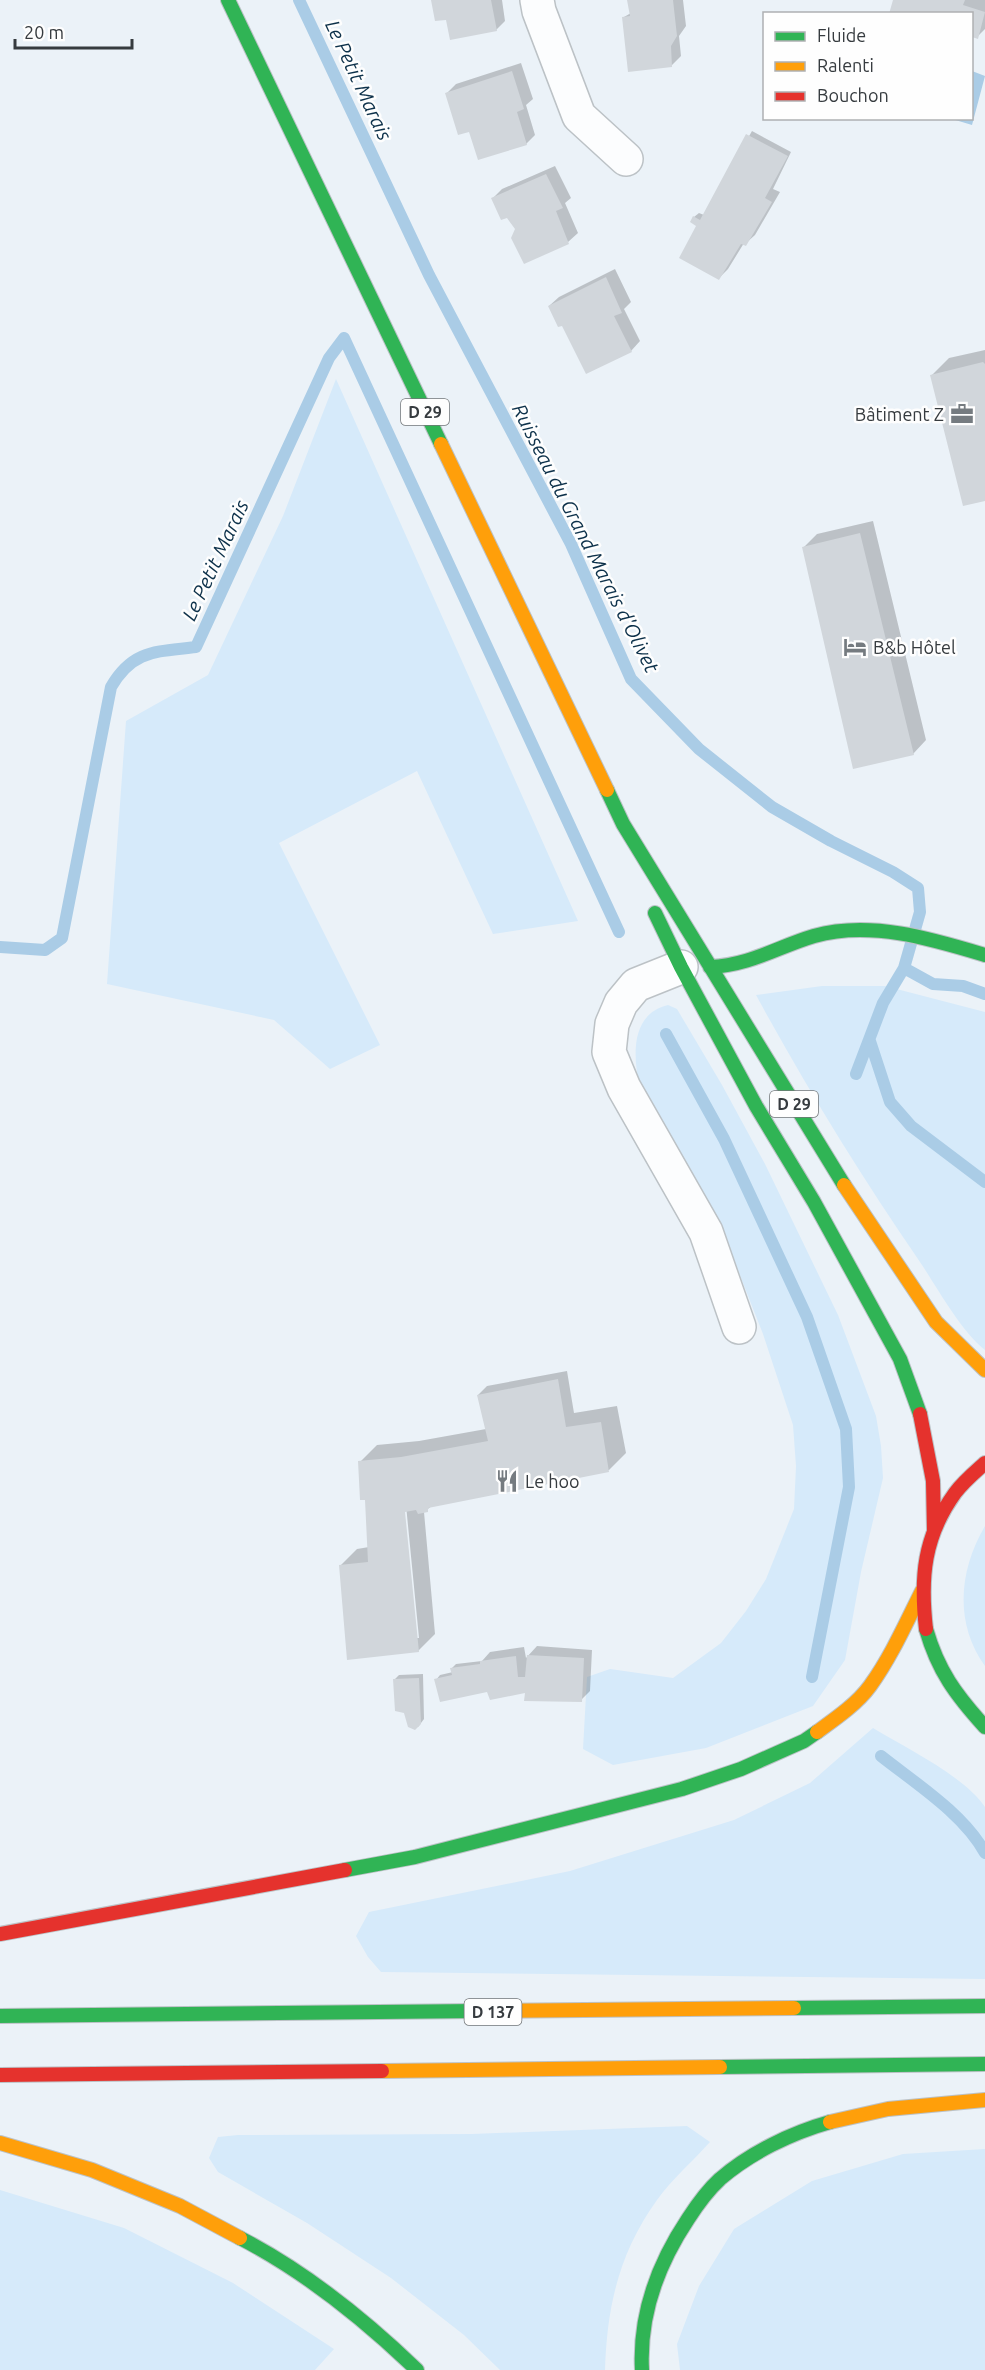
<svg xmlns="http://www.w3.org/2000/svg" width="985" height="2370" viewBox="0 0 985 2370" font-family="Ubuntu,sans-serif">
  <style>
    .green { fill: #d6eafa }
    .water { fill: #aacce6 }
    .shadow { fill: #0003; fill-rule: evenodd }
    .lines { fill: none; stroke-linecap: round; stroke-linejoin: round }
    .stream { stroke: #aacce6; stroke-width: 12 }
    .building { fill: #d1d6db }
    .street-casing { stroke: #bcc2c6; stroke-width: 36 }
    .fast-casing { stroke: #bcc2c6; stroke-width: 16 }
    .slow-casing { stroke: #bcc2c6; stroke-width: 16 }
    .jam-casing { stroke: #bcc2c6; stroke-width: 16 }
    .street { stroke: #fcfdfe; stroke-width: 33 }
    .fast { stroke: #30b455; stroke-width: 14 }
    .slow { stroke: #ff9f0a; stroke-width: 14 }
    .jam { stroke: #e5322d; stroke-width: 14 }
    .labels { text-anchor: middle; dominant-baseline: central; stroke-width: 5; stroke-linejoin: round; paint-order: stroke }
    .shield { fill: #fefefe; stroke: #727678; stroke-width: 1.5 }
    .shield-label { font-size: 16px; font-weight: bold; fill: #363b3f }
    .poi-label { font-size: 18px; fill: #363b3f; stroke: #fefefe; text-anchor: start }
    .water-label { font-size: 20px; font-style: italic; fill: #0d314a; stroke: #fefefe }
  </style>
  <rect width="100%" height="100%" fill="#ebf2f8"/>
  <path class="green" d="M336 379 578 921 493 934 417 771 279 843 380 1045 330 1069 274 1020 107 984 126 721 208 675 283 516Z
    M822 986H885L985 1012V1350C961 1331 938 1289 920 1262 861 1176 806 1087 756 995Z
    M668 1005 677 1009 722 1085 765 1164 838 1315 876 1416 881 1446 883 1478 861 1572 845 1660 813 1706 706 1748 613 1765 583 1749 587 1677 610 1669 673 1678 721 1643 746 1611 766 1579 794 1509 796 1466 793 1425 763 1334 728 1245 639 1084C633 1054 631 1014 668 1005Z
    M985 1526V1666C954 1623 959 1570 985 1526Z
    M873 1728C906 1748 964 1776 985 1807V1979L381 1972 368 1957 356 1936 369 1912 570 1871 734 1820 810 1783Z
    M687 2126 710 2142C693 2161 672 2179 657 2200 619 2253 607 2306 605 2370H500L464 2335 391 2278 307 2223 218 2172 209 2158 218 2137 238 2135 472 2134Z
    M985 2149V2370H680L677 2344 699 2286 734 2229 812 2181 903 2154Z
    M0 2190 124 2228 233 2283 334 2349 315 2370H0Z"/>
  <path class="water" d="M972 71 985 76 972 125 952 119 972 118Z"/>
  <path class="shadow" d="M433 0H502L505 21 496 30 447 18Z
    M629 0H683L686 26 679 36 681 56 671 66 624 17 631 13Z
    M895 0H985V29L977 37H972V14Z
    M521 63 533 99 526 105 535 135 526 144 471 132 447 93 456 84Z
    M752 131 791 152 773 189 780 192 755 235 745 244 744 243 728 269 719 278 694 217 699 213 704 215Z
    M555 166 571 198 565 203 578 233 568 242 525 262 516 229 493 198 502 189Z
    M615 269 631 302 624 309 640 341 631 351 564 326 549 306 559 297Z
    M985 350V499L932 375 949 358Z
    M873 521 926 740 913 754 803 548 817 534Z
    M567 1371 574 1413 617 1406 626 1453 609 1470 433 1505 424 1512 435 1634 418 1651 340 1566 357 1549 369 1547 367 1498 360 1462 377 1445 419 1441 486 1429 478 1395 487 1386ZM403 1505H406L419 1638H416Z
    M537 1646 592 1650 590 1691 581 1700 436 1680 440 1675 453 1672 452 1668 456 1664 482 1661 490 1652 524 1647 526 1658Z
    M423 1674 424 1719 418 1727 394 1680 399 1675Z"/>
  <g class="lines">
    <path class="stream" d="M299 0 429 275 571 544 631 679 699 749 772 807 831 841 893 872 918 888 920 912 904 968 883 1003 856 1074
      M0 947 45 950 62 938 111 687C133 649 157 652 196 647L329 358 344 338 619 932
      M904 968 933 984 963 986 985 994
      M666 1034 724 1139 807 1317 846 1429 849 1487 812 1677
      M870 1041 890 1102 911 1126 985 1182
      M881 1756C915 1783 964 1814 985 1853"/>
  </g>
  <path class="building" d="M431 0H491L497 31 450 40 446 20 435 21Z
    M627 0H673L677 36 671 46 672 67 628 72 622 17 630 16Z
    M893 0H965L963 5 985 12 978 39 972 37V14H889Z
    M512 71 524 109 517 112 527 145 478 160 469 132 458 135 445 93Z
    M746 134 788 156 765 198 772 202 746 246 741 244 719 280 679 258 696 226 690 222 693 216 700 220Z
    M546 174 563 208 556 211 569 244 524 264 511 238 515 229 507 218 501 220 491 198Z
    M606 277 622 313 614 316 632 352 586 374 562 326 558 327 548 306Z
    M983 362 985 364V501L963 506 930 375Z
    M860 533 914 755 853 769 802 547Z
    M558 1379 566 1427 601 1422 609 1472 428 1508V1512L418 1514 416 1510 405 1512 419 1652 347 1660 339 1565 368 1562 365 1500H360L358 1461 401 1457 488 1441 477 1395Z
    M527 1655 584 1658 582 1702 524 1701 525 1693 490 1700 487 1692 440 1702 434 1679 452 1675 450 1668 480 1664V1661L516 1656 518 1677H525Z
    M419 1678 421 1724 415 1730 408 1727 404 1713 395 1711 393 1679Z"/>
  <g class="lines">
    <g class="street-casing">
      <path id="street" d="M537 0 539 11 579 116 626 159
        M681 967 636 985 621 1003 612 1024 609 1052 624 1088 706 1232 739 1327"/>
    </g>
    <g class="fast-casing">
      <path id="fast" d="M228 0 441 444
        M607 790 623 824 844 1185
        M655 913 681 967 756 1106 814 1202 900 1359 920 1414
        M710 967C751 965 777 947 814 936 870 920 932 939 985 955
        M926 1629C938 1671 956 1695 985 1727
        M345 1870 415 1857 682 1789 741 1769 804 1741 817 1732
        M794 2008 985 2006
        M0 2016 478 2011
        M720 2067 985 2064
        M240 2238C306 2272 364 2319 417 2370
        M642 2370C639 2315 658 2264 688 2219 697 2205 708 2190 720 2179 750 2153 791 2133 830 2122"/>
    </g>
    <g class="slow-casing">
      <path id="slow" d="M441 444 607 790
        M844 1185 936 1322 985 1370
        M817 1732C835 1719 857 1704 870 1686 891 1657 906 1623 922 1591
        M478 2011 794 2008
        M382 2071 720 2067
        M830 2122 888 2109 985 2100
        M0 2143 92 2170 180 2206 240 2238"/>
    </g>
    <g class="jam-casing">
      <path id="jam" d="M920 1414 933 1481 934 1531
        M926 1629C920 1577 924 1536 955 1493 963 1482 975 1472 985 1463
        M0 1934 345 1870
        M0 2075 382 2071"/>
    </g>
    <use href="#street" class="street"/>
    <use href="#fast" class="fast"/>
    <use href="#slow" class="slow"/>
    <use href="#jam" class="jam"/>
  </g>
  <defs>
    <g id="office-bare" transform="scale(1.8)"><path d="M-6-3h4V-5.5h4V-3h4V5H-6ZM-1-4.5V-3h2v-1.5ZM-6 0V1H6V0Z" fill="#757b80" stroke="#fefefe" stroke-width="2.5" paint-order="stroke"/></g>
    <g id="hotel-bare" transform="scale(1.8)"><path d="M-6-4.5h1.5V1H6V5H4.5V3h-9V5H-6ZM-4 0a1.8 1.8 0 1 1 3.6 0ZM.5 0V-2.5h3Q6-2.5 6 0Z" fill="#757b80" stroke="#fefefe" stroke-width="2.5" paint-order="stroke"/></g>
    <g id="restaurant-bare" transform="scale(1.8)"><path d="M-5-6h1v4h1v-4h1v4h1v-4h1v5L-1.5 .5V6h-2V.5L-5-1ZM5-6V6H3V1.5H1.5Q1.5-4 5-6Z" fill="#757b80" stroke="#fefefe" stroke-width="2.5" paint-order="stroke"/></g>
  </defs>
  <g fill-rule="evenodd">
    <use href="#office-bare" x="962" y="414"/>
    <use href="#hotel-bare" x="855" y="647"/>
    <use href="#restaurant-bare" x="507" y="1481"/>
  </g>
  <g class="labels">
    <g class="shield">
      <rect x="401" y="399" width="48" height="26" rx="4.5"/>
      <rect x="770" y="1091" width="48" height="26" rx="4.5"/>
      <rect x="464.5" y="1999" width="57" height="26" rx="4.5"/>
    </g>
    <g class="shield-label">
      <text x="425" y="412">D 29</text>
      <text x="794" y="1104">D 29</text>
      <text x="493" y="2012">D 137</text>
    </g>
    <g class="poi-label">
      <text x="944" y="414" text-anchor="end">Bâtiment Z</text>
      <text x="873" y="647">B&amp;b Hôtel</text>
      <text x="525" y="1481">Le hoo</text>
    </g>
    <g class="water-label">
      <text transform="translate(359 80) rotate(65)">Le Petit Marais</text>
      <text transform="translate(586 538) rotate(63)">Ruisseau du Grand Marais d'Olivet</text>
      <text transform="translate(215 560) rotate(-65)">Le Petit Marais</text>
    </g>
  </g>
  <rect x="763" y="12" width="210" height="108" fill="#fefefe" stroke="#aeb0b2" stroke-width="1.5"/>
  <rect x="775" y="32" width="30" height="9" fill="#30b455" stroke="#aeb0b2" stroke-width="1.5"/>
  <text x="817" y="42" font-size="18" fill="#363b3f">Fluide</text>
  <rect x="775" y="62" width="30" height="9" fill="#ff9f0a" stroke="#aeb0b2" stroke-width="1.5"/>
  <text x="817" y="72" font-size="18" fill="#363b3f">Ralenti</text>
  <rect x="775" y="92" width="30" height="9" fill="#e5322d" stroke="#aeb0b2" stroke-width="1.5"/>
  <text x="817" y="102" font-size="18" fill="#363b3f">Bouchon</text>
  <path d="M15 39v9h117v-9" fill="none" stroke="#363b3f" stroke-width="3"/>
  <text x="24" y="39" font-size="18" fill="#363b3f" stroke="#fefefe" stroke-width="4.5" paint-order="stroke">20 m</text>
</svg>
